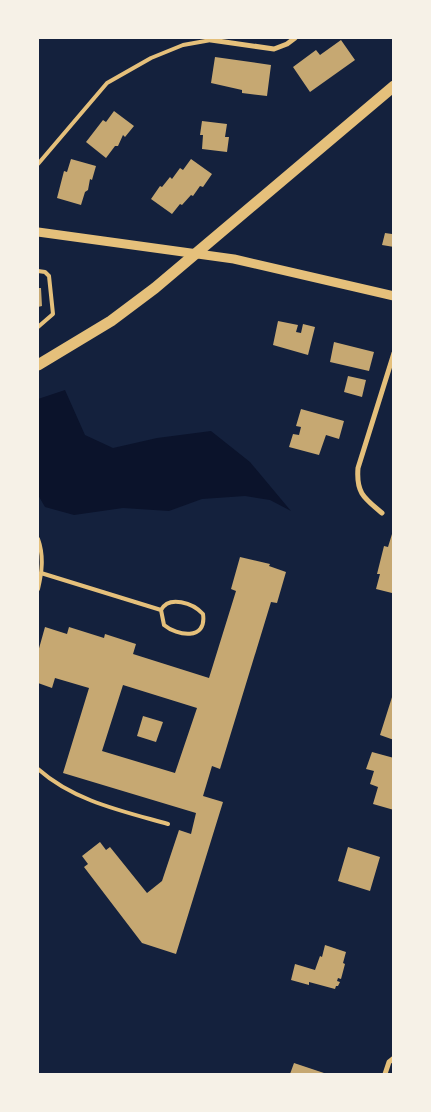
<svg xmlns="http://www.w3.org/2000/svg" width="431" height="1112" viewBox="0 0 431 1112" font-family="'Crimson Pro',serif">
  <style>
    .water { fill: #0b132b }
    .building { fill: #c6a872; fill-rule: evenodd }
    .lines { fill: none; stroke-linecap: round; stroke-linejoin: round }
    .service { stroke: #e5c07b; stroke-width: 4 }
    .minor { stroke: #e5c07b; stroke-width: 5 }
    .tertiary { stroke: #e5c07b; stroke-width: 9 }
    .primary { stroke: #e5c07b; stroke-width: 11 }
  </style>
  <rect width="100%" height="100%" fill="#14213d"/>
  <path class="water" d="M65 390 85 435 113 448 157 438 211 431 250 462 291 511 270 500 245 496 202 499 169 511 123 508 74 515 45 507 38 495V399Z"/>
  <path class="building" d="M341 40 355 60 310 92 293 67 316 50 320 55Z
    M215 57 271 65 267 96 242 93V90L211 83Z
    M114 111 134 126 125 137 123 135 118 146H115L106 158 86 142 103 120 106 122Z
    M202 121 227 124 225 137H229L227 152 202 149 203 135H200Z
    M71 159 96 166 92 180 90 179 88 190 85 192 81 205 57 198 64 171 67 172Z
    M191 159 212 174 203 187 200 186 193 196 191 195 182 205 180 204 172 214 151 199 160 186 162 187 170 177 172 179 180 168 183 170Z
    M393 229 394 247 382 245 385 233 392 234Z
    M38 288H41L42 306 38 307Z
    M278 321 298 325 296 332 301 333 303 324 315 327 308 355 273 345Z
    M334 342 374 352 369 371 330 362Z
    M348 376 366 380 362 397 344 392Z
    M301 409 344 421 339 439 326 435 319 455 289 447 293 434 299 435 301 427 296 426Z
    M392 534H394L392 593 376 589 380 574H377L384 546 388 547Z
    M240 557 270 564 269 566 286 572 277 603 271 602 220 769 212 766 203 796 223 802 176 954 142 943 84 867 88 864 82 856 100 842 106 850 110 847 147 893 162 881 179 830 191 834 196 813 63 773 89 688 55 678 52 688 38 683V652L45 627 67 634 69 627 104 638 105 634 136 644 133 654 209 678 236 591 231 589ZM123 685 197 708 175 773 102 751Z
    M393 694H394V740L380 735Z
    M143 716 163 722 156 742 137 736Z
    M372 752 394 758V810L373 804 378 787 370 784 374 771 366 769Z
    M348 847 380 857 370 891 338 881Z
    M325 945 346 952 343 963 345 964 341 979 338 978 337 981 340 982 338 986H336L335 989 309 982V985L291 980 295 964 315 970 320 956 322 957Z
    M294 1063 324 1073V1074H290Z"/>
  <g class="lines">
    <path class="service" d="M38 164 107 83 151 58 183 45 211 40
      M38 271 45 272 49 276 53 314 38 327
      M38 539C44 556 42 572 38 589
      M41 573 161 610 164 625C177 636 207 641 203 614 193 603 169 595 161 610
      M38 769C74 801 122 811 168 824"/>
    <path class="minor" d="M211 40 274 49 287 44 295 38
      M382 513C364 498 356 493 358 468L394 353
      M385 1074 389 1062 394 1058"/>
    <path class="tertiary" d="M38 232 234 259 394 296"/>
    <path class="primary" d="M38 365 111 321 155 288 394 86"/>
  </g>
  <rect width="431" height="1112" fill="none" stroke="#f6f1e7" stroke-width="78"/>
</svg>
